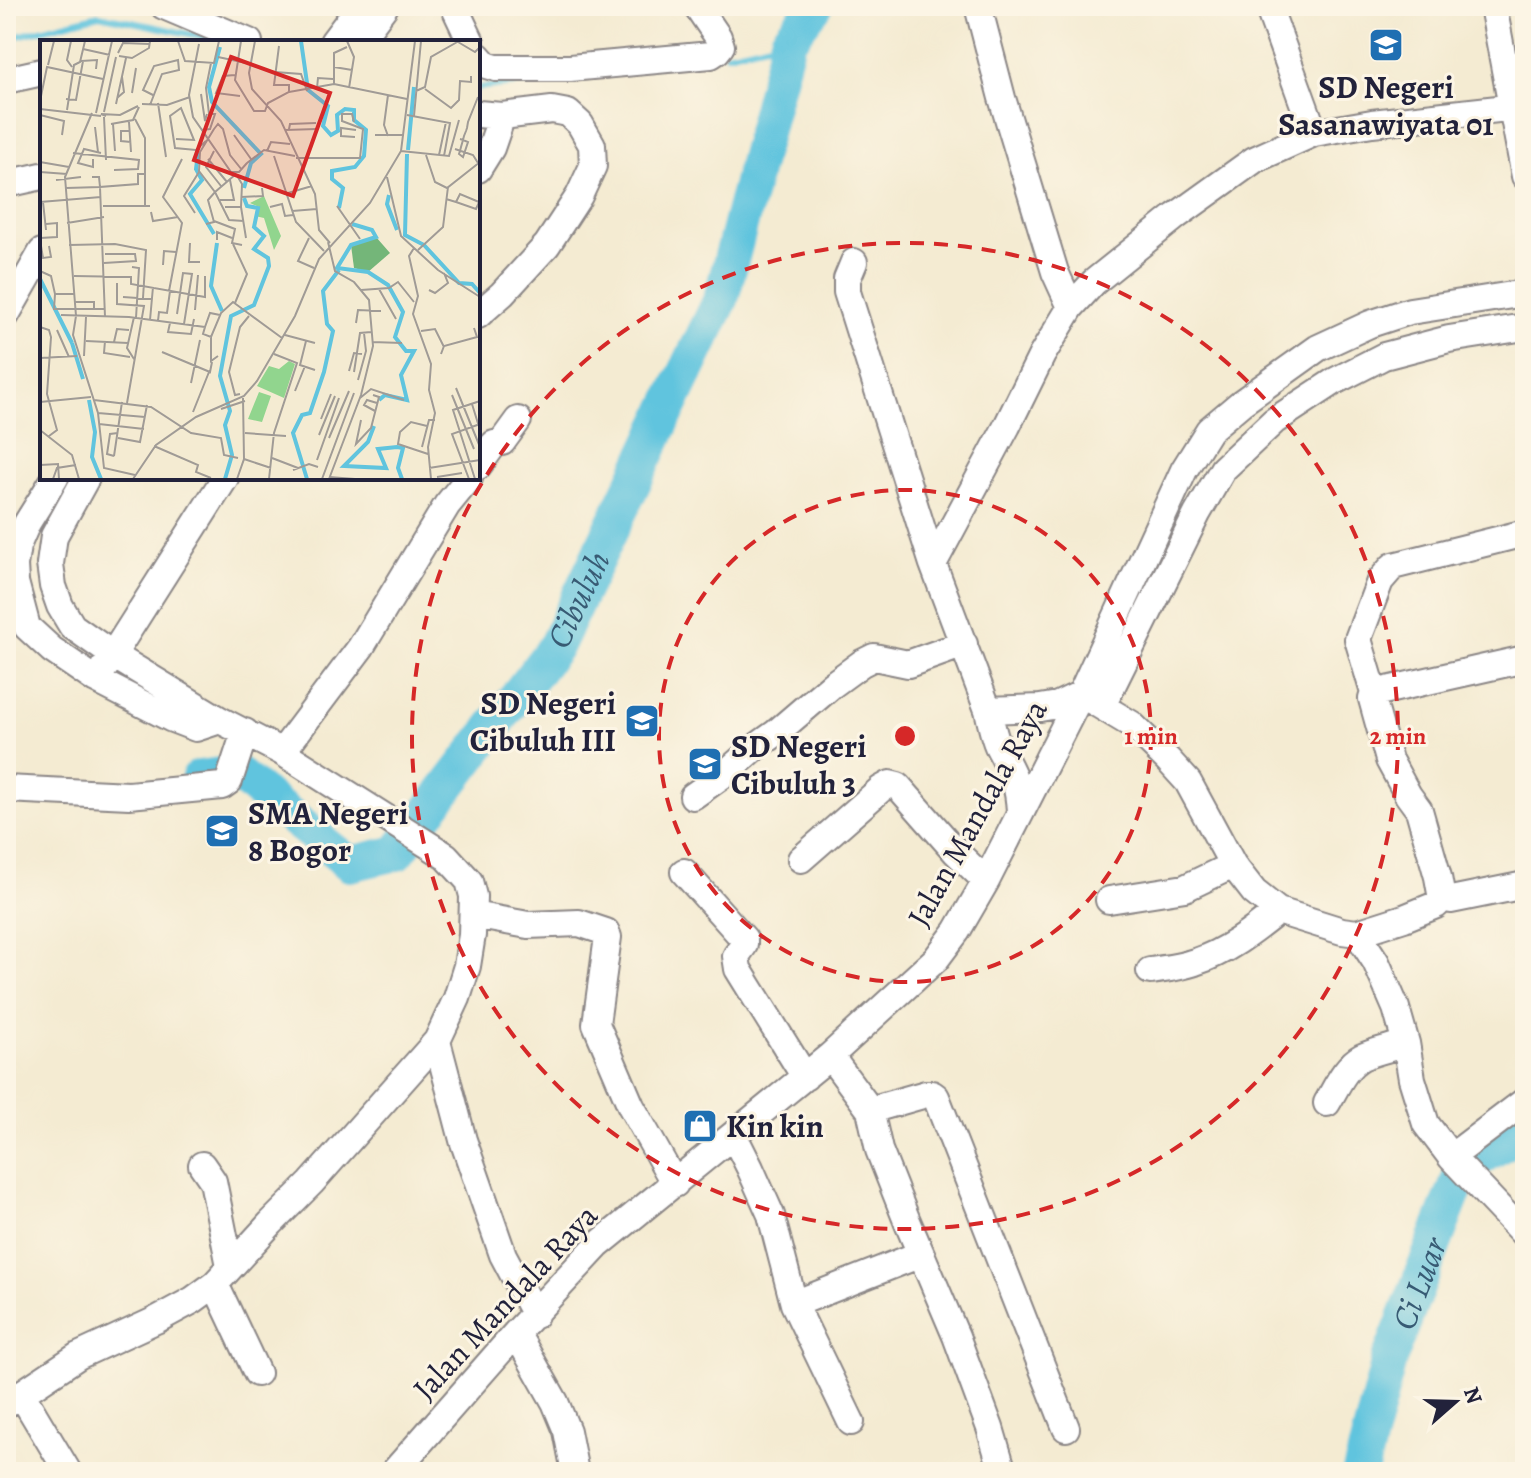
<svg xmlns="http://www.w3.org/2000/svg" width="1531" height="1478" viewBox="0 0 1531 1478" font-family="Alegreya,serif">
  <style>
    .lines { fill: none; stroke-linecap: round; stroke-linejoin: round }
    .stream { stroke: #60c4de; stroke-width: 6 }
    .river { stroke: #60c4de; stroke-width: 36 }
    .minor-casing { stroke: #8b8686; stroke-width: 30 }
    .minor { stroke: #fff; stroke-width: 26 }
    .ring { fill: none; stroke: #d62828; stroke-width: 4; stroke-dasharray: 14 10 }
    .labels { text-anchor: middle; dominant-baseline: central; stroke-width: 6; stroke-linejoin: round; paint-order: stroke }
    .poi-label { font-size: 32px; font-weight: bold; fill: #22223b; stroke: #fcf5e5; text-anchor: start }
    .street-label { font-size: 32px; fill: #22223b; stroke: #fcf5e5 }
    .water-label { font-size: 34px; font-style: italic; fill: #385b74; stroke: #fcf5e5 }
    .inset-river { fill: none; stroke: #60c4de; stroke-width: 4 }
    .inset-road { fill: none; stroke: #a09b96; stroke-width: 2 }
    .view { fill: #d62828; fill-opacity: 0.15; stroke: #d62828; stroke-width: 4 }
    .inset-edge { fill: none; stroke: #22223b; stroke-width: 4 }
    .centre { fill: #d62828; stroke: #fcf5e5; stroke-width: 4 }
    .ring-label { font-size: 24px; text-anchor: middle; font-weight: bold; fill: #d62828; stroke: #fcf5e5; stroke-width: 6; stroke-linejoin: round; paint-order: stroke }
  </style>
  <rect width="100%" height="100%" fill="#fcf5e5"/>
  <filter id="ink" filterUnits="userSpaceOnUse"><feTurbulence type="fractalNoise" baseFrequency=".0125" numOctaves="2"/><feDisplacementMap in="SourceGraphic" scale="16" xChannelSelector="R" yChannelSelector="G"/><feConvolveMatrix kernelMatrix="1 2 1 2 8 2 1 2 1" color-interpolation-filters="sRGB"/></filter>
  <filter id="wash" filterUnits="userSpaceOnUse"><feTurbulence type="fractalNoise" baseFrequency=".006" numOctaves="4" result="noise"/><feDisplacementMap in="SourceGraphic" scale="32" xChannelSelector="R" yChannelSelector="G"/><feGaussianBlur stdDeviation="1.8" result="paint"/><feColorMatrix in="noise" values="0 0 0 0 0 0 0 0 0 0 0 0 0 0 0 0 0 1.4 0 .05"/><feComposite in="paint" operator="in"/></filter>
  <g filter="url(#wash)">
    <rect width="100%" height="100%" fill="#f4ebd2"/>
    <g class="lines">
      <path class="stream" d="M6 39 99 15 209 38
        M727 54 788 40
        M478 88 554 80"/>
      <g class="river">
        <path id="s1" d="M199 778 236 773 350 864 397 853 556 645 721 299 788 40 815 6"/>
        <path id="s2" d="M1360 1472 1389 1360 1463 1169 1525 1129"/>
      </g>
    </g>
  </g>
  <g filter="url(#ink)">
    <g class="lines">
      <g class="minor-casing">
        <path id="minor" d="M164 6 249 42
          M454 6 471 42
          M978 6 1002 98 1055 272 1071 307
          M1268 6 1314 133
          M1493 6 1525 176
          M333 42 360 6
          M358 42 385 6
          M478 56 486 65 496 68H570L711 55 717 51 721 46 718 37 697 6
          M6 80 42 72
          M1525 106 1372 123 1314 133 1254 160 1176 216 1094 282 1071 307 1042 355 1007 426 933 564 988 710 1040 708 1058 705 1081 694 1131 724 1168 760 1188 782 1233 865 1254 892 1278 911 1342 931 1357 933 1404 918 1436 905 1442 899 1438 877 1419 810 1408 795 1389 760 1372 699 1374 693 1525 659
          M478 114 502 116 552 110 568 113 580 124 592 145 593 166 579 196 547 245 502 294 478 315
          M478 169 491 148 502 116
          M6 184 42 176
          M854 262 847 279V292L933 564
          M6 315 42 252
          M478 466 494 444 502 442 518 420
          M55 478 27 523 17 546 14 565 15 582 27 627 52 650 96 680 170 718 196 728 220 720
          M105 667 225 478
          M1374 693 1358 639 1380 581 1393 566 1525 533
          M1102 706 1197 514 1223 469 1274 421 1335 381 1384 356 1449 339 1525 327
          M988 710C991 722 993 735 998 746 1012 773 1018 780 1020 811
          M282 752 361 647 447 505 469 478
          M6 789 129 795 222 786 229 781 245 732
          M693 796 727 772 752 750 776 733 832 685 862 663 874 657 908 664 964 644
          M801 859 881 789 890 784 898 786 956 852 986 881
          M684 872 744 939V945L736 956 738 969 805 1077
          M1109 900 1185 888 1233 865
          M1451 900 1525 885
          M473 915 528 925 579 923 606 932 608 937 596 1024 631 1106 675 1184
          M1357 933 1376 962 1396 1008 1406 1043 1412 1079 1426 1124 1451 1157 1525 1235
          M1150 971C1165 969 1181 967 1195 962 1226 952 1252 932 1278 911
          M437 1041 463 1140 503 1255 535 1315
          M830 1056 870 1110 879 1150 907 1221 956 1336 990 1428 1003 1472
          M1327 1103C1336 1088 1345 1066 1362 1057 1375 1051 1392 1048 1406 1043
          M870 1110 926 1094H932L936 1097 1066 1428
          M734 1136 750 1168 771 1215 794 1304 851 1422
          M1451 1157 1525 1101
          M202 1165 213 1181 230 1266
          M215 1284 257 1373
          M794 1304 921 1254
          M516 1333 555 1402 567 1431 575 1472
          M22 1395 68 1472
          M6 1404 78 1356 156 1320 193 1300 215 1284 271 1223 311 1183 437 1041 457 998 467 966 472 935 473 896 469 881 446 856 282 752 220 720 113 655 72 626 60 606 53 586 50 564 54 536 86 478
          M394 1472 516 1333 598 1245 830 1056 936 959 957 931 986 881 1081 694 1184 470 1209 430 1241 403 1318 348 1370 324 1410 311 1525 293"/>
      </g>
      <use href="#minor" class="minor"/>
    </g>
  </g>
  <g class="ring">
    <circle cx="905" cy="736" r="246"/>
    <circle cx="905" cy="736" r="493"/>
  </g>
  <defs>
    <g id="school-square" transform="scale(1.8)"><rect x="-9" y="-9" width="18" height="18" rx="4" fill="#1f6fb2" stroke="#fcf5e5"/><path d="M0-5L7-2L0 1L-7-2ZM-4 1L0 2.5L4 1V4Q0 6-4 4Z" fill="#fff"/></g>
    <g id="shop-square" transform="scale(1.8)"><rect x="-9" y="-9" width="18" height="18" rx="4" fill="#1f6fb2" stroke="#fcf5e5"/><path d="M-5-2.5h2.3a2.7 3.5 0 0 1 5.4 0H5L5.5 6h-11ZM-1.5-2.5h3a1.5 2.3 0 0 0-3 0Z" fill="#fff"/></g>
  </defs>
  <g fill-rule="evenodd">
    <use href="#school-square" x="1386" y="45"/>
    <use href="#school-square" x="642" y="721"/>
    <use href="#school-square" x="705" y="764"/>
    <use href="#school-square" x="222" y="831"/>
    <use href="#shop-square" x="700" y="1126"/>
  </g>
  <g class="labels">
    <g class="poi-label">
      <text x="1386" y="87" text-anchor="middle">SD Negeri<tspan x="1386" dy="37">Sasanawiyata 01</tspan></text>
      <text x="616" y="703" text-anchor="end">SD Negeri<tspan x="616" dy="37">Cibuluh III</tspan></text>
      <text x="731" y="746">SD Negeri<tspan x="731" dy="37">Cibuluh 3</tspan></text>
      <text x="248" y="813">SMA Negeri<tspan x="248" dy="37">8 Bogor</tspan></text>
      <text x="726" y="1126">Kin kin</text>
    </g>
    <g class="street-label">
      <text transform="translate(977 813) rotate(-61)">Jalan Mandala Raya</text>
      <text transform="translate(505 1302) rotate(-47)">Jalan Mandala Raya</text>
    </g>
    <g class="water-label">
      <text stroke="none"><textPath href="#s1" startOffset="544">Cibuluh</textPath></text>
      <text stroke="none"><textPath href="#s2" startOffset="198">Ci Luar</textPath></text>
    </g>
  </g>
  <g transform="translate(40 40)">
    <rect width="440" height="440" fill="#f4ebd2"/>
    <path d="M224 156 241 196 234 210 224 178 215 176 219 167 210 163ZM249 321 255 324 244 358 217 346 229 326 239 329ZM219 352 231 356 222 382 208 379Z" fill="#91d58e"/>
    <path d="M336 197 350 213 328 232 314 228 311 205Z" fill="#74b679"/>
    <path class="inset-river" d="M261 1 268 50 288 66 283 86 291 95 298 91 297 75 305 69 314 70V80L326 90 324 116 315 127 292 131V139L303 148 299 168M180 7 169 47 172 62 221 114 211 123 204 148M368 110 374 47M158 113 156 129 162 140 150 154 174 194M367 114 365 195 384 205 419 243 432 244 440 253M349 155 347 164 357 190M312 184 332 190 336 197 311 205 297 228 328 232 348 245 363 272 355 297 366 311H374L361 335 367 360 345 355 339 360M177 203 171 246 182 271M0 239 32 303M32 303 43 339M49 360 55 392 52 417 61 439M334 386 328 402 304 426 346 428 338 409 357 407 363 408 358 428 362 439M185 439 192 415 185 385 190 371 180 336 191 276 214 265 229 226 228 218 214 209 224 196 214 187 218 168 207 166 204 158M267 439 253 393 262 375 270 373 284 332 293 291 287 284 283 251 299 230"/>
    <path class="inset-road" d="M31 1 27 20 32 27M138 1 145 21 174 23 179 1M201 1 195 40 214 71H225L228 63 249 52V45H234L239 6M215 1 209 33 212 49 241 81 275 154 279 190 290 203M307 1 314 17 309 48M418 2 435 12 440 7M159 4 149 55 153 77 191 132H199L207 123M43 9 70 15M78 13 83 3 110 4M79 16 92 18 109 8 110 1M178 17 211 24M41 21 57 20 56 29M8 25 14 1M294 27V13L307 7M235 32 261 34 267 51M195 35 183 36 176 53 200 56M294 44V27L312 30M277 48 278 38 293 39M385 49 411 68 419 60 420 41 431 42V36M376 51 385 47 391 17 419 1M249 52 294 44 367 59M92 53 96 28M161 54 165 81 167 74M348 55 344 85 348 96M77 58 84 52 82 37M26 59 36 60 43 21M0 61 7 27 63 39M118 63 126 117M76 64 86 18M102 64 127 65 150 57M110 65 122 34 139 30 138 20 114 26 103 50 113 55M0 69 61 76M27 70 34 25 40 22 45 1M64 72 76 17M52 73 25 137 36 276 33 295 58 373 64 428 95 435M56 73 72 1M0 75 24 81 22 95M367 75 410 83 404 116M66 76 61 74 80 75 98 66M374 76 381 1M64 77 66 120M95 79 105 98V165M89 82 91 112M71 84 93 80 99 67M73 84 75 111M55 87 58 112M174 89 160 112 159 131 175 152 196 134M174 89 178 84 183 89 190 115 202 130M249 89 250 84 276 83M161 90 170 89 175 74H169L166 48 171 23M245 90 277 89M90 91H81V101L91 102M194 95 211 119M335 95H364M315 97 301 96V88L316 90M136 99 154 100 141 68 130 76 135 108 156 110 166 101M420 99 423 100 428 102 423 117 419 114 420 111 421 107 423 100 424 96 426 91 427 88 428 82 438 57M415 109 433 115 438 123M174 111 166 127 181 146M227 111 231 102 250 104M361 111 409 116 419 80M33 113 99 120 98 129 74 130M386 115 395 142 407 148 440 122M399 115 406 82M234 116 256 182 284 211M256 118H320L323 89 302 81V74H312L314 82M53 119V127L38 123 44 109 61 113M168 119 187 142M0 122 29 127M207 123 224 110 255 116M0 132 27 134M196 134 202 144 201 167M347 137 361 196 398 230 440 257M16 140 41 137M26 148 60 147 59 137H52M248 153 272 146M201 157 223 156 222 148M406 159 416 162 420 154 439 162M180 160H194L190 140M0 162 61 157M3 162 6 190M416 162 436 169 440 160M63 166H110M297 166 320 199M185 167H201L206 198M230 167 242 164 245 176 253 175M252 171 277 169M111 172 113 181 138 177M155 173 144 156 159 132M174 181 195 189 192 203 202 205M27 183 64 177M166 184 174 182 168 160 175 152 189 180 204 181M0 198 17 197V183L6 184M269 198 258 221 274 228M0 200 3 218 11 217 9 206M177 200V192L192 198M288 202 295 231 314 242 329 260 333 306 321 355 289 439M150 203 149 222H160M193 204 207 234 195 263M29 205 75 204 106 210 103 258M374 208 369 216 378 256 373 274 391 324 389 350 395 373 388 407 391 439M378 210 403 187 408 147M64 223 96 221 95 214H65M123 225 124 211 136 212M92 227 99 228 96 278M0 231 11 236 15 254M34 236 91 237V244L165 257V236M77 243V264L104 266 87 363M339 249 356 279M321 250 349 248 358 242 374 262M389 250 395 253 408 243 404 233M129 251 142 183 123 157 142 119M35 254H15L14 269H65M83 257 112 259M35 262H54V268M155 270 158 235M137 274 143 233 152 234 144 284M21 275 89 277 165 287M65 277 60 147 98 144V134H106M94 277 87 308 94 319M110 280 113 247M118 281 119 272 127 273 130 251M130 283 128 292 151 294 154 279M316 283 318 270 341 271M0 287 9 290 11 297 7 354 17 390 9 396M165 287 163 294 171 297 181 273 193 262 242 298M165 287 170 273 180 275M17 290 29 317M381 291 395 289 404 307M245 295 275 303M171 297V321L178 316M46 301 88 303M65 301 64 313 90 317M266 301 260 325 275 330M74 302 77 289 89 290M332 302 362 303M122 312 170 332 172 322M401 314 404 306 437 297 434 288M44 316 46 277M0 318 37 316M309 331 314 313 322 314M314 332 320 293 331 292M318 340 326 311 324 293M151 343 160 300M416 348 440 407M255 351 265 326M200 354 195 355 189 332 200 287 209 276M412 355 434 409M320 358 331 349 364 360M54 360 111 367 151 393 181 398 184 415 198 418M0 362 51 357M432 364 440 390M181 369 205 361M335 371 324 365 327 360 337 363M153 372 169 332M58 373 105 377M281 379 291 354M321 380 316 404 331 388 339 357 333 355M59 384 104 389M387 386 371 382 360 392 358 404 388 414M0 390 32 415 39 439M205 393 246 396M279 395 295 356M78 398 100 402 107 365M289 398 309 351M114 406 158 425 156 432 171 438M382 407 389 380H395M74 416 82 362M74 416 67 414 70 394 78 393M232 418 258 428M204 419 231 428M277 420 299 358M0 425 18 424 19 439M389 428 440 420M253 430 269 424 278 427M289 437 315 439M397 437 422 433M13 439 17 428 36 425M93 439 116 405 156 377 204 356 217 341 255 276 279 219 330 163 361 111 375 1M197 439 204 419 203 358M229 439 234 393 257 323 234 314M282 439 314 353M429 439 412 394 440 384M435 439 413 370 440 361"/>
    <path class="view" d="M191 17 290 53 253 156 154 120Z"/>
    <rect width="440" height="440" class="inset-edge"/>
  </g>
  <circle cx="905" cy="736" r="12" class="centre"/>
  <g class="ring-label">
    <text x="1151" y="744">1 min</text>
    <text x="1398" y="744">2 min</text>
  </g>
  <rect width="1531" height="1478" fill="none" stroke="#fcf5e5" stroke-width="32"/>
  <g transform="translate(1455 1402) rotate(70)" stroke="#fcf5e5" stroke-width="6" paint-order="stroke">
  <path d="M0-6L14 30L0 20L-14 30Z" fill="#22223b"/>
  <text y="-12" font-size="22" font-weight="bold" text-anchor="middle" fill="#22223b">N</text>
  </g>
</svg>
